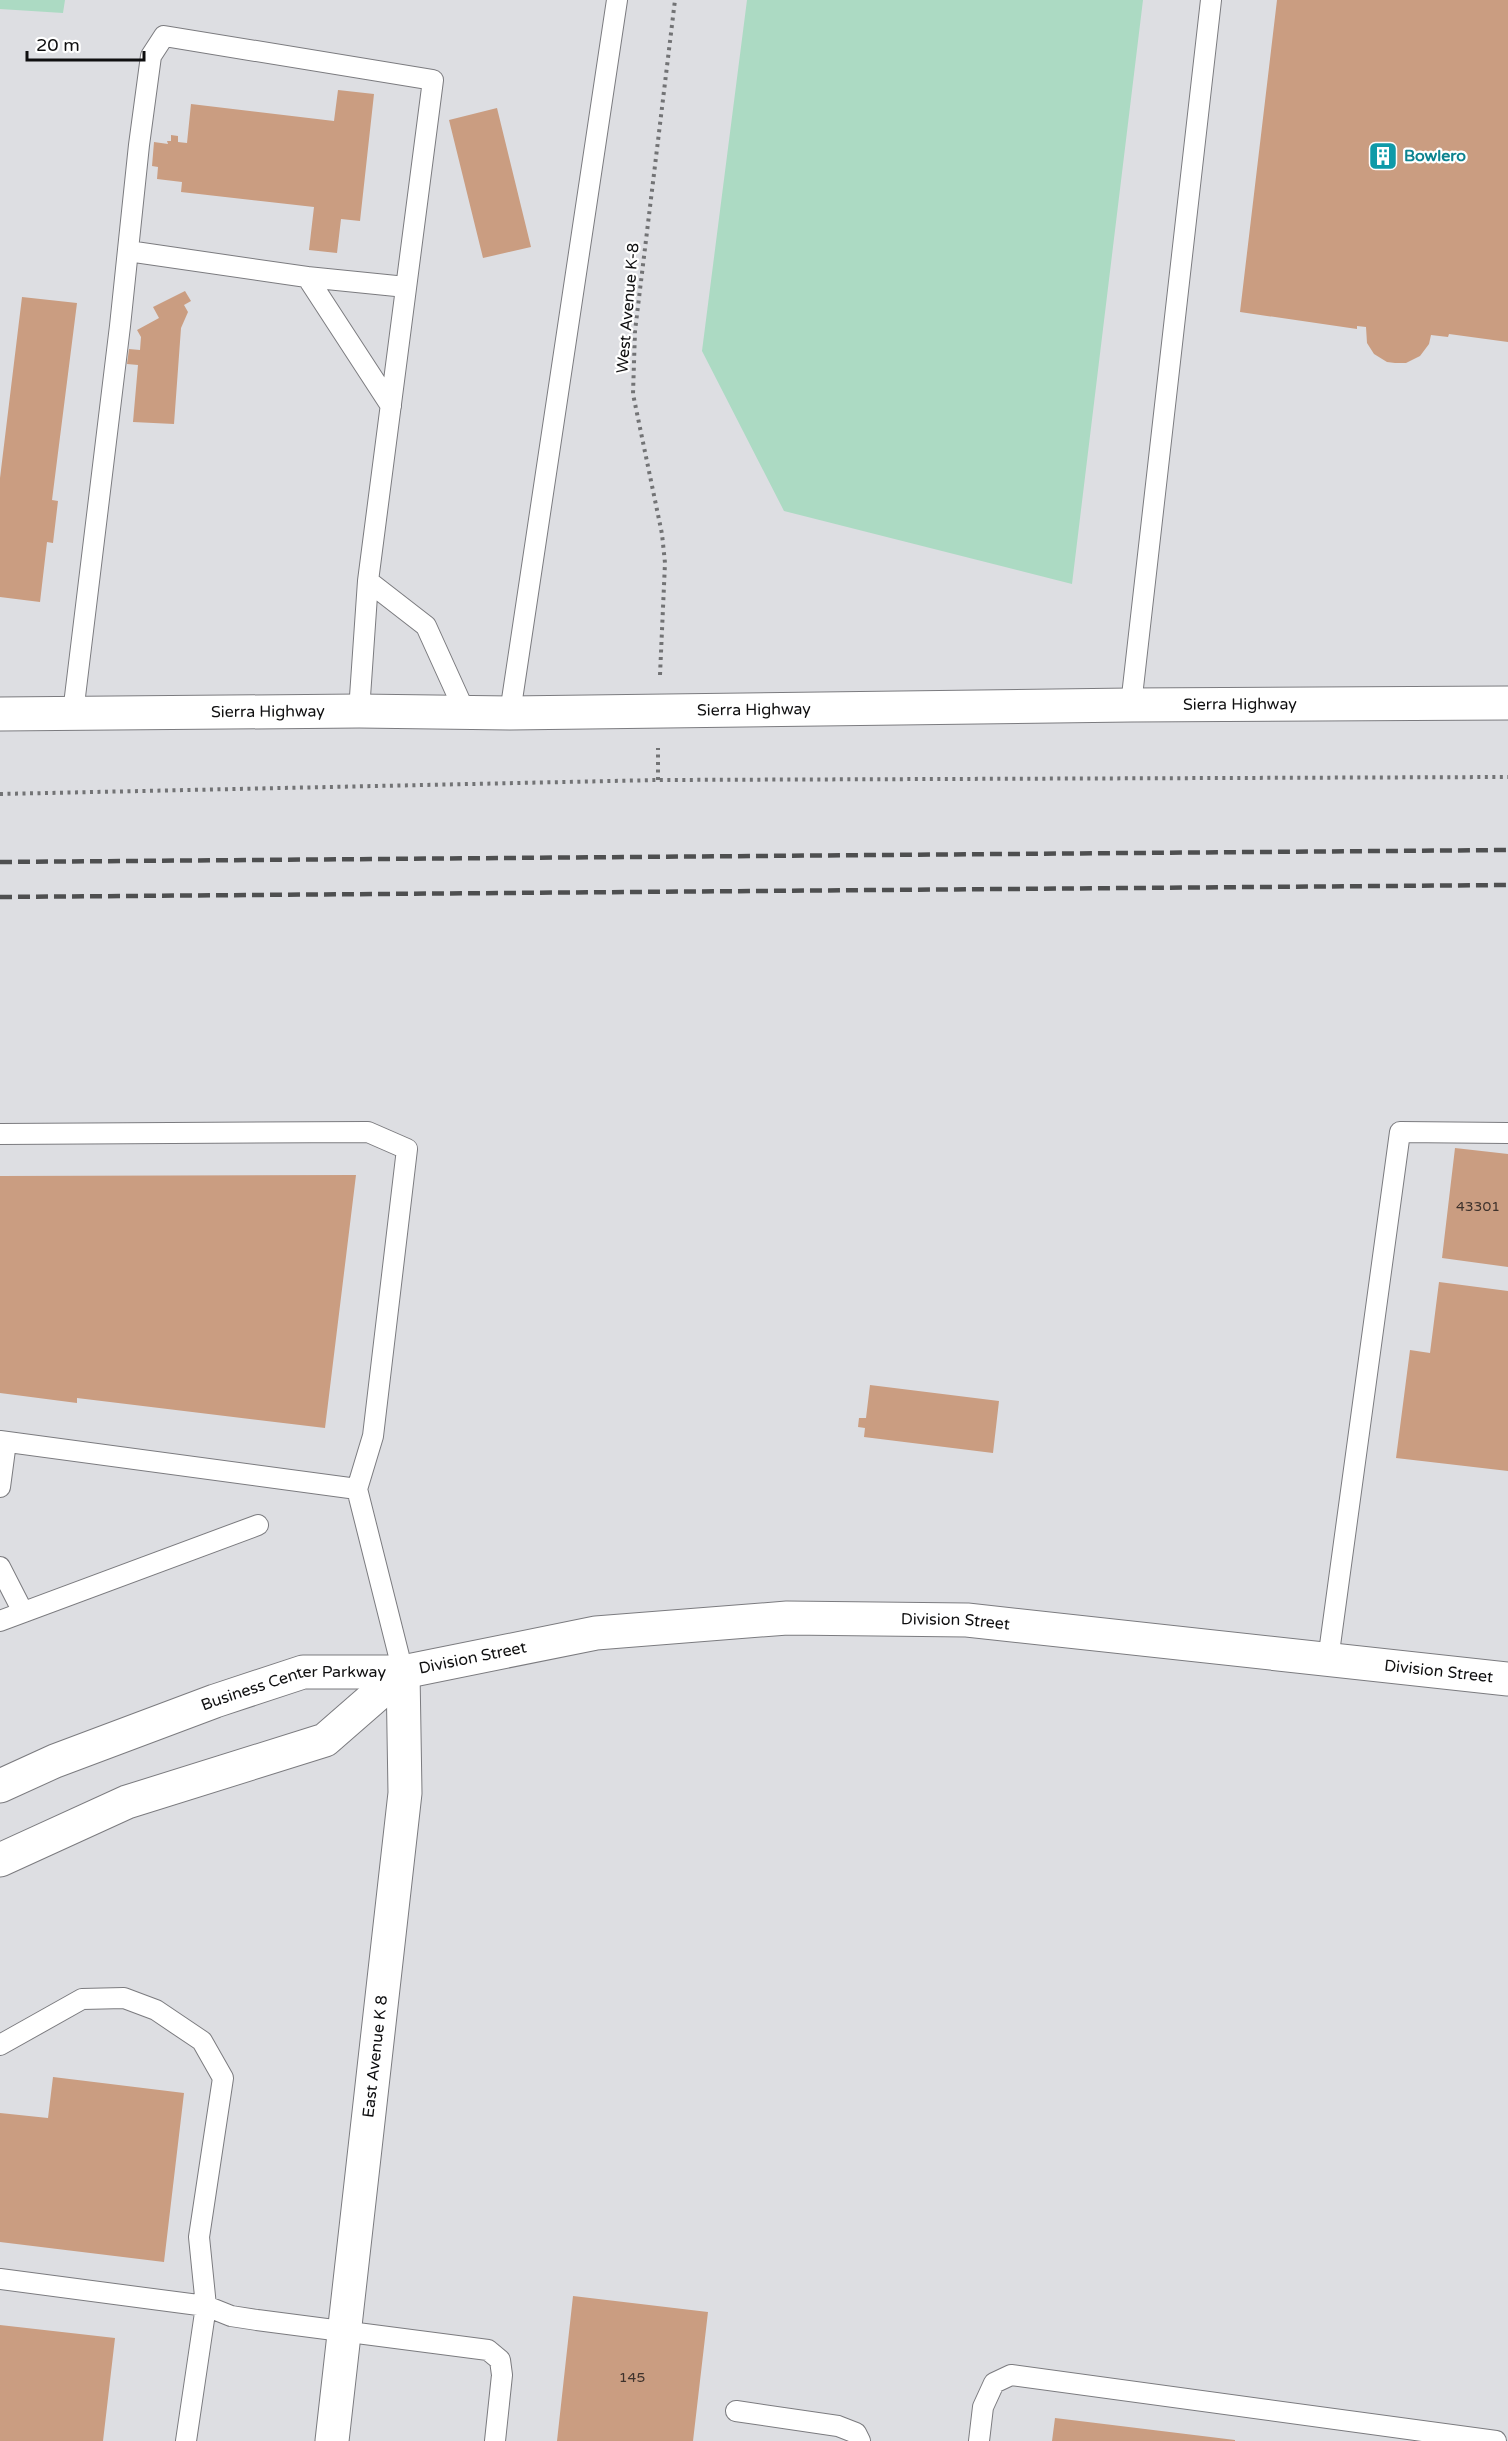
<svg xmlns="http://www.w3.org/2000/svg" width="1508" height="2441" viewBox="0 0 1508 2441" font-family="'Varela Round',sans-serif">
  <style>
    .green { fill: #acdac3 }
    .building { fill: #ca9d81 }
    .lines { fill: none; stroke-linecap: round; stroke-linejoin: round }
    .lane-casing { stroke: #7b7b7f; stroke-width: 22 }
    .secondary-casing { stroke: #7b7b7f; stroke-width: 35 }
    .primary-casing { stroke: #7b7b7f; stroke-width: 35 }
    .path { stroke: #727375; stroke-width: 4; stroke-dasharray: 3 4.5; stroke-linecap: butt }
    .lane { stroke: #fff; stroke-width: 20 }
    .secondary { stroke: #fff; stroke-width: 33 }
    .primary { stroke: #fff; stroke-width: 33 }
    .rail { stroke: #4e4f50; stroke-width: 4.5; stroke-dasharray: 12 6; stroke-linecap: butt }
    .labels { text-anchor: middle; dominant-baseline: central; stroke-width: 4.5; stroke-linejoin: round; paint-order: stroke }
    .number-label { font-size: 14px; fill: #3e322c }
    .culture-label { font-size: 16px; font-weight: bold; fill: #0d838f; stroke: #fff; text-anchor: start }
    .street-label { font-size: 16px; fill: #0f0f10; stroke: #fff }
  </style>
  <rect width="100%" height="100%" fill="#dddee2"/>
  <path class="green" d="M0 0H65L63 13 0 9Z
    M747 0H1143L1072 584 784 511 702 351Z"/>
  <path class="building" d="M1277 0H1508V342L1449 334 1448 337 1431 335 1429 344 1420 356 1406 363H1395L1387 362 1374 354 1367 343 1366 327 1357 326V329L1240 312Z
    M338 90 374 94 360 221 341 219 337 253 309 250 314 207 181 192 182 182 157 179 158 167 152 166 154 142 168 144 167 141H171V135L178 136V142L187 143 191 104 334 121Z
    M497 108 531 247 483 258 449 120Z
    M185 291 191 301 184 305 188 312 181 328 174 424 133 422 138 365 127 364 129 349 140 350 141 337 137 330 159 318 153 307Z
    M22 297 77 303 52 500 58 501 53 543 47 542 40 602 0 597V478Z
    M1455 1148 1508 1154V1267L1442 1258Z
    M356 1175 325 1428 77 1398V1403L0 1393V1176Z
    M1439 1282 1508 1291V1471L1396 1458 1410 1350 1430 1353Z
    M870 1385 999 1401 993 1453 864 1437 865 1428 858 1427 859 1418H866Z
    M53 2077 184 2093 164 2262 0 2242V2113L48 2118Z
    M573 2296 708 2312 693 2441H557Z
    M0 2325 115 2338 103 2441H0Z
    M1055 2418 1235 2440V2441H1052Z"/>
  <g class="lines">
    <g class="lane-casing">
      <path id="lane" d="M128 251 307 277 391 406
        M307 277 406 287
        M1131 705 1211 0
        M359 711 368 581
        M73 713 120 326 139 145 151 56 164 36 433 80 368 581 426 626 465 712
        M510 713 617 0
        M0 1134 368 1132 407 1149 373 1436 357 1489 403 1672
        M0 1441 357 1489
        M0 1487 6 1442
        M0 1567 23 1612
        M0 1621 258 1525
        M1328 1660 1400 1132 1508 1133
        M0 2045 82 1999 124 1998 156 2010 202 2041 223 2078 199 2237 206 2306 231 2316 257 2320 488 2350 500 2360 502 2375 495 2441
        M0 2279 206 2306 186 2441
        M736 2411 838 2426 856 2433 860 2441
        M979 2441 983 2407 994 2383 1011 2375 1496 2441"/>
    </g>
    <g class="secondary-casing">
      <g id="secondary">
        <path id="s1" d="M0 1786 55 1761 215 1701 303 1672H403L596 1633 787 1618 967 1620 1508 1679"/>
        <path d="M0 1860 127 1802 325 1740 403 1672"/>
        <path id="s2" d="M332 2441 405 1793 403 1672"/>
      </g>
    </g>
    <g class="primary-casing">
      <g id="primary">
        <path id="s3" d="M0 714 359 711 510 713 1131 705 1508 703"/>
      </g>
    </g>
    <path class="path" d="M660 675 665 563 662 534 633 394 635 331 675 0
      M658 780V748
      M0 794 658 780 1508 777"/>
    <use href="#lane" class="lane"/>
    <use href="#secondary" class="secondary"/>
    <use href="#primary" class="primary"/>
    <path class="rail" d="M0 862 1508 850
      M0 897 1508 885"/>
  </g>
  <defs>
    <g id="building-square" transform="scale(1.5)"><rect x="-9" y="-9" width="18" height="18" rx="4" fill="#0f9aa8" stroke="#fff"/><path d="M-4-6H4V6H1V3H-1V6H-4ZM-2.5-4.3h1.7v1.8h-1.7ZM.8-4.3h1.7v1.8H.8ZM-2.5-1h1.7V.8h-1.7ZM.8-1h1.7V.8H.8Z" fill="#fff"/></g>
  </defs>
  <g fill-rule="evenodd">
    <use href="#building-square" x="1383" y="156"/>
  </g>
  <g class="labels">
    <g class="number-label">
      <text x="1478" y="1206">43301</text>
      <text x="632" y="2377">145</text>
    </g>
    <g class="culture-label">
      <text x="1404" y="156">Bowlero</text>
    </g>
    <g class="street-label">
      <text transform="translate(628 308) rotate(-85)">West Avenue K-8</text>
      <text stroke="none"><textPath href="#s3" startOffset="1240">Sierra Highway</textPath></text>
      <text stroke="none"><textPath href="#s3" startOffset="754">Sierra Highway</textPath></text>
      <text stroke="none"><textPath href="#s3" startOffset="268">Sierra Highway</textPath></text>
      <text stroke="none"><textPath href="#s1" startOffset="981">Division Street</textPath></text>
      <text stroke="none"><textPath href="#s1" startOffset="495">Division Street</textPath></text>
      <text stroke="none"><textPath href="#s1" startOffset="1467">Division Street</textPath></text>
      <text stroke="none"><textPath href="#s1" startOffset="312">Business Center Parkway</textPath></text>
      <text stroke="none"><textPath href="#s2" startOffset="387">East Avenue K 8</textPath></text>
    </g>
  </g>
  <path d="M27 51v9h117v-9" fill="none" stroke="#0f0f10" stroke-width="3"/>
  <text x="36" y="51" font-size="18" fill="#0f0f10" stroke="#ffffff" stroke-width="4.5" paint-order="stroke">20 m</text>
</svg>
